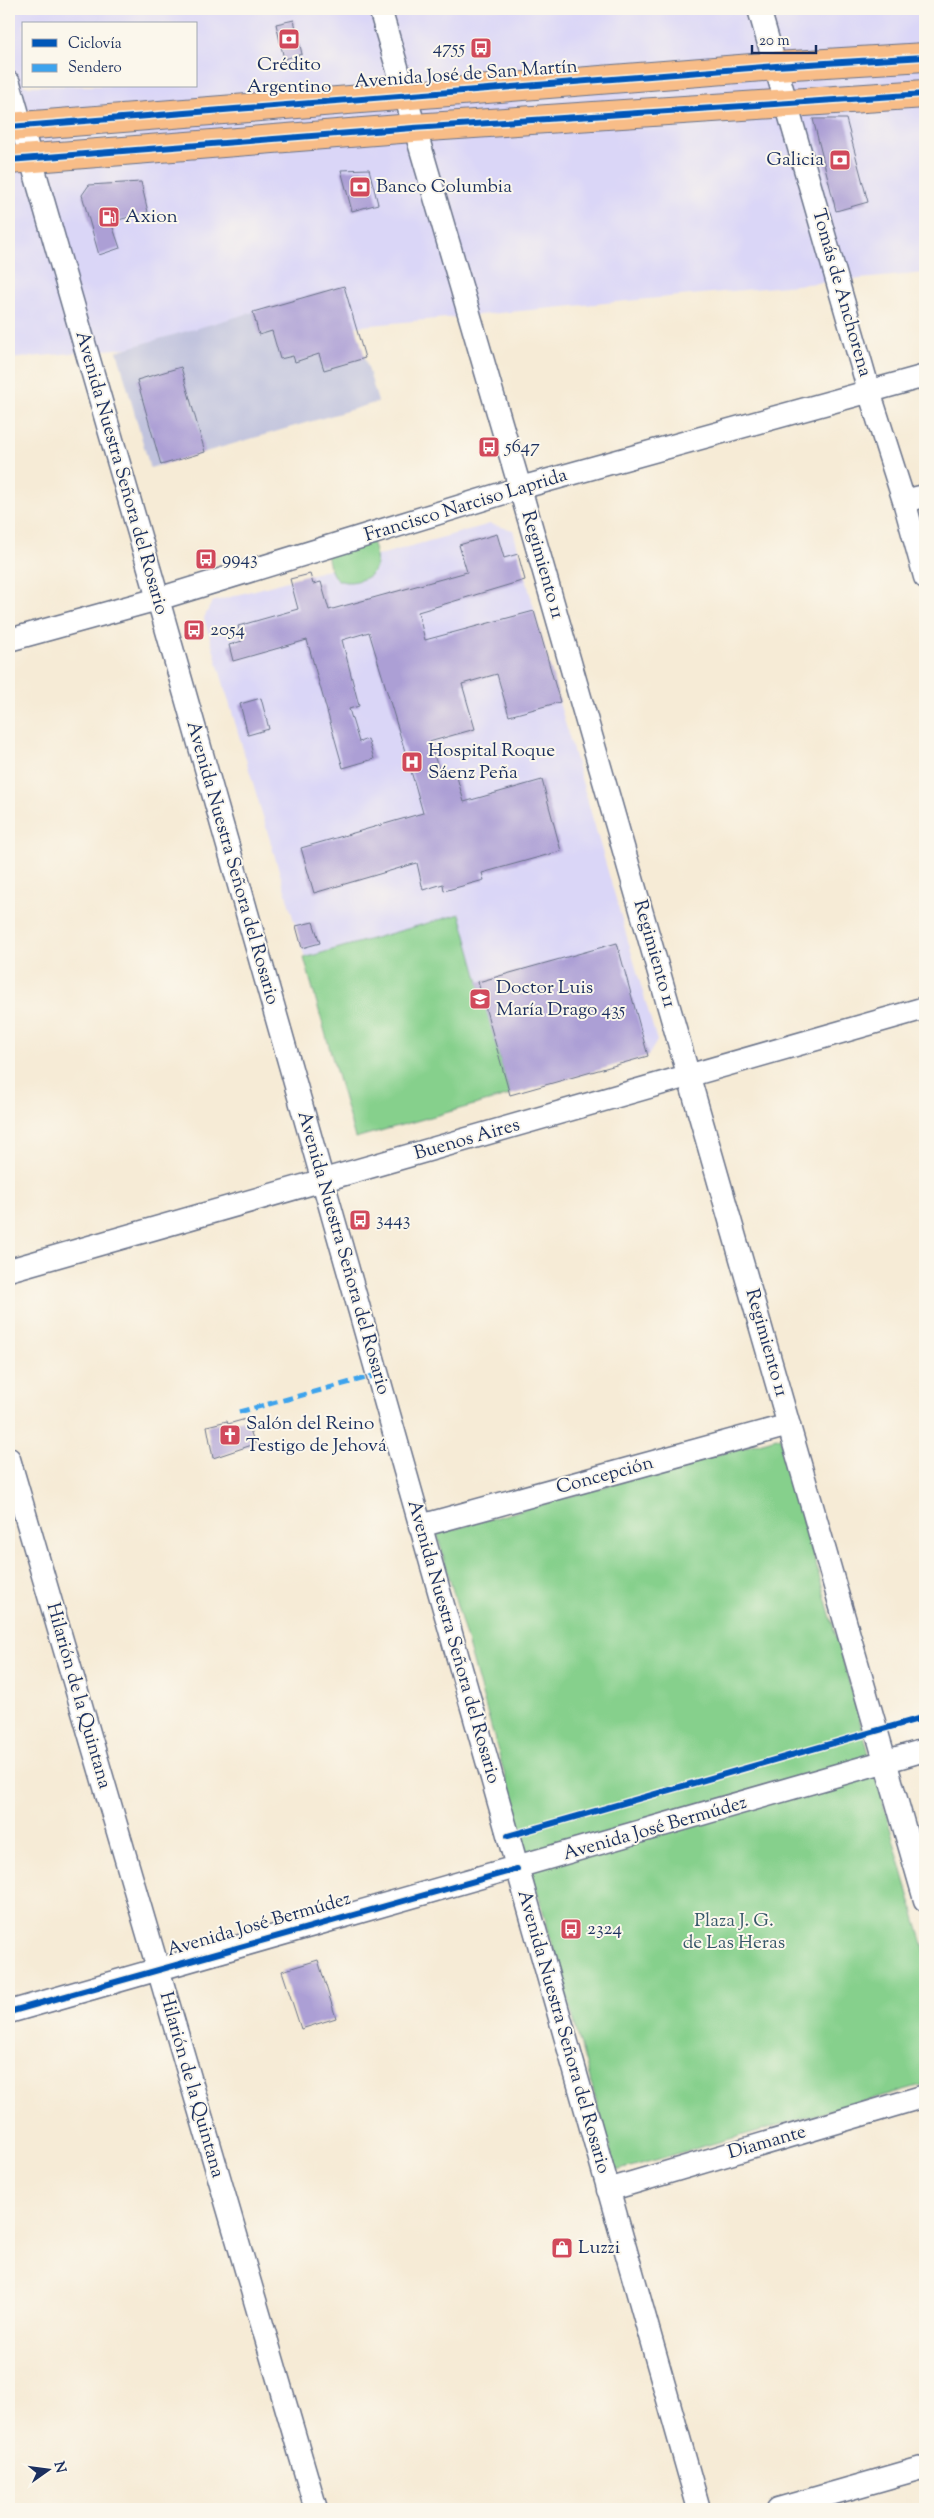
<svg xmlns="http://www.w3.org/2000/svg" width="934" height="2518" viewBox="0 0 934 2518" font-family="'Sorts Mill Goudy',serif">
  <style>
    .built { fill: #dad6f7; fill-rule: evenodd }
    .industrial { fill: #c0c2dd }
    .green { fill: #86d08c; stroke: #508075 }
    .building { fill: #ac9fd5 }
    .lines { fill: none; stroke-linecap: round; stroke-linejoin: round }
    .minor-casing { stroke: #687188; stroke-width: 25 }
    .major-casing { stroke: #687188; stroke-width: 30 }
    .minor { stroke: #fff; stroke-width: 22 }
    .major { stroke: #f8bd88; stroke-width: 28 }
    .quiet { stroke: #3da3ed; stroke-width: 5; stroke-dasharray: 10 5; stroke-linecap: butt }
    .cycleway-casing { stroke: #fbf7ec; stroke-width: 9 }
    .cycleway { stroke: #0057b8; stroke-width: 6 }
    .labels { text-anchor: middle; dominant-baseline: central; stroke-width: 4; stroke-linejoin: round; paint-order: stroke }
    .poi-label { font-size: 19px; fill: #1b2f5e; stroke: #fbf7ec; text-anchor: start }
    .street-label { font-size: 19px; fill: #1b2f5e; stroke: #fbf7ec }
    .park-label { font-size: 19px; fill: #36576a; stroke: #fbf7ec }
  </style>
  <rect width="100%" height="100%" fill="#fbf7ec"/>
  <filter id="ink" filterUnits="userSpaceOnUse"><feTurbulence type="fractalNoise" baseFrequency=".02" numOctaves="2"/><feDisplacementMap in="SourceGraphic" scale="10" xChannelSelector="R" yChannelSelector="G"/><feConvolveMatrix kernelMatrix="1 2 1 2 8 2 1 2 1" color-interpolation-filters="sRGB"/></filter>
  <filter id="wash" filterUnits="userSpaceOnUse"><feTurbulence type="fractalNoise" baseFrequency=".0096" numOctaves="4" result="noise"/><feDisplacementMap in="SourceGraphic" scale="20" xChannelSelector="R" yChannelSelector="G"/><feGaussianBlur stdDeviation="1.12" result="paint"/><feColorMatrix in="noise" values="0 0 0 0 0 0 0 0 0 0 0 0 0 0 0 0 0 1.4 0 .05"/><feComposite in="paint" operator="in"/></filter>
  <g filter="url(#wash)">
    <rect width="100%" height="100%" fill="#f6ebd6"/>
    <path class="built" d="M9 9H925V273L9 359ZM24 24H196V86H24Z
      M490 524 513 530 559 702 657 1041 648 1056 355 1138 302 948 204 618 212 602Z"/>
    <path class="industrial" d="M344 286 378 402 150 468 117 351Z"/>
    <path class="green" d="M372 541C374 549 379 560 375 568 371 580 347 586 337 579 330 574 329 562 327 554Z
      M460 914 510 1095 355 1138 304 958Z
      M780 1437 925 1952V2084L616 2171 437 1534Z"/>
    <g id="blocks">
      <path class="building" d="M294 20 302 54 284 59 276 24Z
        M813 119H846L868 202 836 211Z
        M369 169 378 204 352 211 341 170Z
        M141 182 148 212 111 222 120 248 99 255 82 195 89 185Z
        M344 286 365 358 324 370 319 354 295 362 293 356 280 359 272 331 259 335 253 312Z
        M181 367 205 452 161 465 137 380Z
        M497 534 504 558 518 554 525 580 418 612 425 640 534 611 560 702 509 716 497 674 462 684 475 729 429 742 441 775 455 770 464 802 542 780 561 851 482 873 484 880 444 891 443 884 423 890 417 863 314 893 301 848 423 813 416 788 369 632 342 640 359 706 349 709 359 742 368 739 374 759 343 768 307 640 233 661 229 645 242 641 238 626 298 609 290 579 310 574 313 584 321 582 329 610 467 572 459 545Z
        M261 698 269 729 248 735 240 704Z
        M313 922 320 943 302 948 296 926Z
        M617 943 648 1056 510 1095 478 982Z
        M246 1419 255 1444 213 1458 207 1426 227 1421 228 1424Z
        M318 1960 336 2018 301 2029 282 1971Z"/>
    </g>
  </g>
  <g filter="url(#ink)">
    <use href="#blocks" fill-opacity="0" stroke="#687188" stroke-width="1"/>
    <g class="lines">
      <g class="minor-casing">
        <path id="minor" d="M380 9 520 488 925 1900
          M759 9 869 391 904 501 925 577
          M9 83 158 599 699 2509
          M904 501 925 496
          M9 640 158 599 520 488 925 376
          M9 1270 925 1008
          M9 1459 316 2509
          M420 1526 789 1425
          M9 2012 925 1750
          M608 2190 925 2096
          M778 2509 925 2467"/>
      </g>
      <g class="major-casing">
        <path id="major" d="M9 127 776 66 925 57
          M9 160 413 128 925 94"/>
      </g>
      <use href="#minor" class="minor"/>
      <use href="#major" class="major"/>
      <path class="quiet" d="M239 1412 377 1375"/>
      <g class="cycleway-casing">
        <path id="cycleway" d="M9 127 776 66 925 57
          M9 160 413 128 925 94
          M508 1836 925 1717
          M9 2012 517 1869"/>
      </g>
      <use href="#cycleway" class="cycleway"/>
    </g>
  </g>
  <defs>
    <g id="bank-square" transform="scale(1.125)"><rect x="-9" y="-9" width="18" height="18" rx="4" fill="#d1495b" stroke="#fbf7ec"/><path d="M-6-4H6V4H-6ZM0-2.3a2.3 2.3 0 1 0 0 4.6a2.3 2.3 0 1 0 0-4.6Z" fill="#fff"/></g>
    <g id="bus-square" transform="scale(1.125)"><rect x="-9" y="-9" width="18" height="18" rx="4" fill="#d1495b" stroke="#fbf7ec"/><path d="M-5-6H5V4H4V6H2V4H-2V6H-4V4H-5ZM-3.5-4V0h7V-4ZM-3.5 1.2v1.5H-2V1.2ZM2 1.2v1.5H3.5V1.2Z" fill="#fff"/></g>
    <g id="fuel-square" transform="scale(1.125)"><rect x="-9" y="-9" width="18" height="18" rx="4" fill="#d1495b" stroke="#fbf7ec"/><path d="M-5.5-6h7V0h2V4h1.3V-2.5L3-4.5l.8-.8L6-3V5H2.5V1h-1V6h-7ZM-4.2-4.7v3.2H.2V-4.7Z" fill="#fff"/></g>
    <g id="hospital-square" transform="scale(1.125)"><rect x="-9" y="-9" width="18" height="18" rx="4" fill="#d1495b" stroke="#fbf7ec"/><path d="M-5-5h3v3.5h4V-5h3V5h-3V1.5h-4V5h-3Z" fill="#fff"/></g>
    <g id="university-square" transform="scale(1.125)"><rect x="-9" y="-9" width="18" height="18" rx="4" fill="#d1495b" stroke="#fbf7ec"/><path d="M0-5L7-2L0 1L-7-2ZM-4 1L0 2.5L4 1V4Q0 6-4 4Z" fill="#fff"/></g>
    <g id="church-square" transform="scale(1.125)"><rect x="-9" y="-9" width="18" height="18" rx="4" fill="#d1495b" stroke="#fbf7ec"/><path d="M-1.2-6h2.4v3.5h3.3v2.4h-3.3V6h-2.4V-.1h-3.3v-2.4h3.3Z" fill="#fff"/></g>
    <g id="shop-square" transform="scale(1.125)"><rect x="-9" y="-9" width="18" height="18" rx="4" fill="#d1495b" stroke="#fbf7ec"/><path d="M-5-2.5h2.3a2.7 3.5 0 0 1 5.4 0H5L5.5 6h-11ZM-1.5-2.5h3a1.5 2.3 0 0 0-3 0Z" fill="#fff"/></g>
  </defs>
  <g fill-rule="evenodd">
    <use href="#bank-square" x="289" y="39"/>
    <use href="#bus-square" x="481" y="48"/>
    <use href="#bank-square" x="840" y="160"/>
    <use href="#bank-square" x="360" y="187"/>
    <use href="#fuel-square" x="109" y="217"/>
    <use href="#bus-square" x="489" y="447"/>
    <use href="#bus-square" x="206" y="559"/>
    <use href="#bus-square" x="194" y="630"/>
    <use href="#hospital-square" x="412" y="762"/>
    <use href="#university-square" x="480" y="999"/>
    <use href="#bus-square" x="360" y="1220"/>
    <use href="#church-square" x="230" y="1435"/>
    <use href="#bus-square" x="571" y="1929"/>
    <use href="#shop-square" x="562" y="2248"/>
  </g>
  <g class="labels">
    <g class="poi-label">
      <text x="465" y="48" text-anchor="end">4755</text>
      <text x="289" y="65" text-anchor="middle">Crédito<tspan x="289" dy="22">Argentino</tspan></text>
      <text x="824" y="160" text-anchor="end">Galicia</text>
      <text x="376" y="187">Banco Columbia</text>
      <text x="125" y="217">Axion</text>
      <text x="505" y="447">5647</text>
      <text x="222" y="559">9943</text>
      <text x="210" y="630">2054</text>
      <text x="428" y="751">Hospital Roque<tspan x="428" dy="22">Sáenz Peña</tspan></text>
      <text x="496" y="988">Doctor Luis<tspan x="496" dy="22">María Drago 435</tspan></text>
      <text x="376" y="1220">3443</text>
      <text x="246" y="1424">Salón del Reino<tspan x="246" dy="22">Testigo de Jehová</tspan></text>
      <text x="587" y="1929">2324</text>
      <text x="578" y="2248">Luzzi</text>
    </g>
    <g class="street-label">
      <text transform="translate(466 75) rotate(-4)">Avenida José de San Martín</text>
      <text transform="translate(841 293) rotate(74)">Tomás de Anchorena</text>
      <text transform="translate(121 473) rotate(74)">Avenida Nuestra Señora del Rosario</text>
      <text transform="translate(466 506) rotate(-17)">Francisco Narciso Laprida</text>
      <text transform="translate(542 565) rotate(74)">Regimiento 11</text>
      <text transform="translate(232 863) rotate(74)">Avenida Nuestra Señora del Rosario</text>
      <text transform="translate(654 954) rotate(74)">Regimiento 11</text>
      <text transform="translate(467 1140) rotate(-16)">Buenos Aires</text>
      <text transform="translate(343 1253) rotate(74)">Avenida Nuestra Señora del Rosario</text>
      <text transform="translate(766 1343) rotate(74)">Regimiento 11</text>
      <text transform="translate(605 1476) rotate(-15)">Concepción</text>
      <text transform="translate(453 1642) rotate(74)">Avenida Nuestra Señora del Rosario</text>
      <text transform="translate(78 1696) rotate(74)">Hilarión de la Quintana</text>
      <text transform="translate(655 1829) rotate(-16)">Avenida José Bermúdez</text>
      <text transform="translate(259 1925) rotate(-16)">Avenida José Bermúdez</text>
      <text transform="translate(563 2032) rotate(74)">Avenida Nuestra Señora del Rosario</text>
      <text transform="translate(191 2085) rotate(74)">Hilarión de la Quintana</text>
      <text transform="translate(767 2143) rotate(-16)">Diamante</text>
    </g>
    <g class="park-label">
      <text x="734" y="1921">Plaza J. G.<tspan x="734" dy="22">de Las Heras</tspan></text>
    </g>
  </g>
  <rect width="934" height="2518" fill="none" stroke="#fbf7ec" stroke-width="30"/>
  <rect x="22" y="22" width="175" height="65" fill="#fbf7ec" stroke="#a1a7b3"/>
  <rect x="32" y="39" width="25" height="8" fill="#0057b8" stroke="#a1a7b3"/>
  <text x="68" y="48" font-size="15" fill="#1b2f5e">Ciclovía</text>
  <rect x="32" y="64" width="25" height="8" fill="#3da3ed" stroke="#a1a7b3"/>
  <text x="68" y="72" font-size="15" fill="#1b2f5e">Sendero</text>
  <g transform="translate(48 2470) rotate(76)" stroke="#fbf7ec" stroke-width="4" paint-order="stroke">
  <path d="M0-4L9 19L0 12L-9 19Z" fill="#1b2f5e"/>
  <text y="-8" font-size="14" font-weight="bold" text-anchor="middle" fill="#1b2f5e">N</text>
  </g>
  <path d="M752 45v8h64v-8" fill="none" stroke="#1b2f5e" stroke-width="2.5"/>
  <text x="759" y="45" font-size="15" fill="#1b2f5e" stroke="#fbf7ec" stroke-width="4" paint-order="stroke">20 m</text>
</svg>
